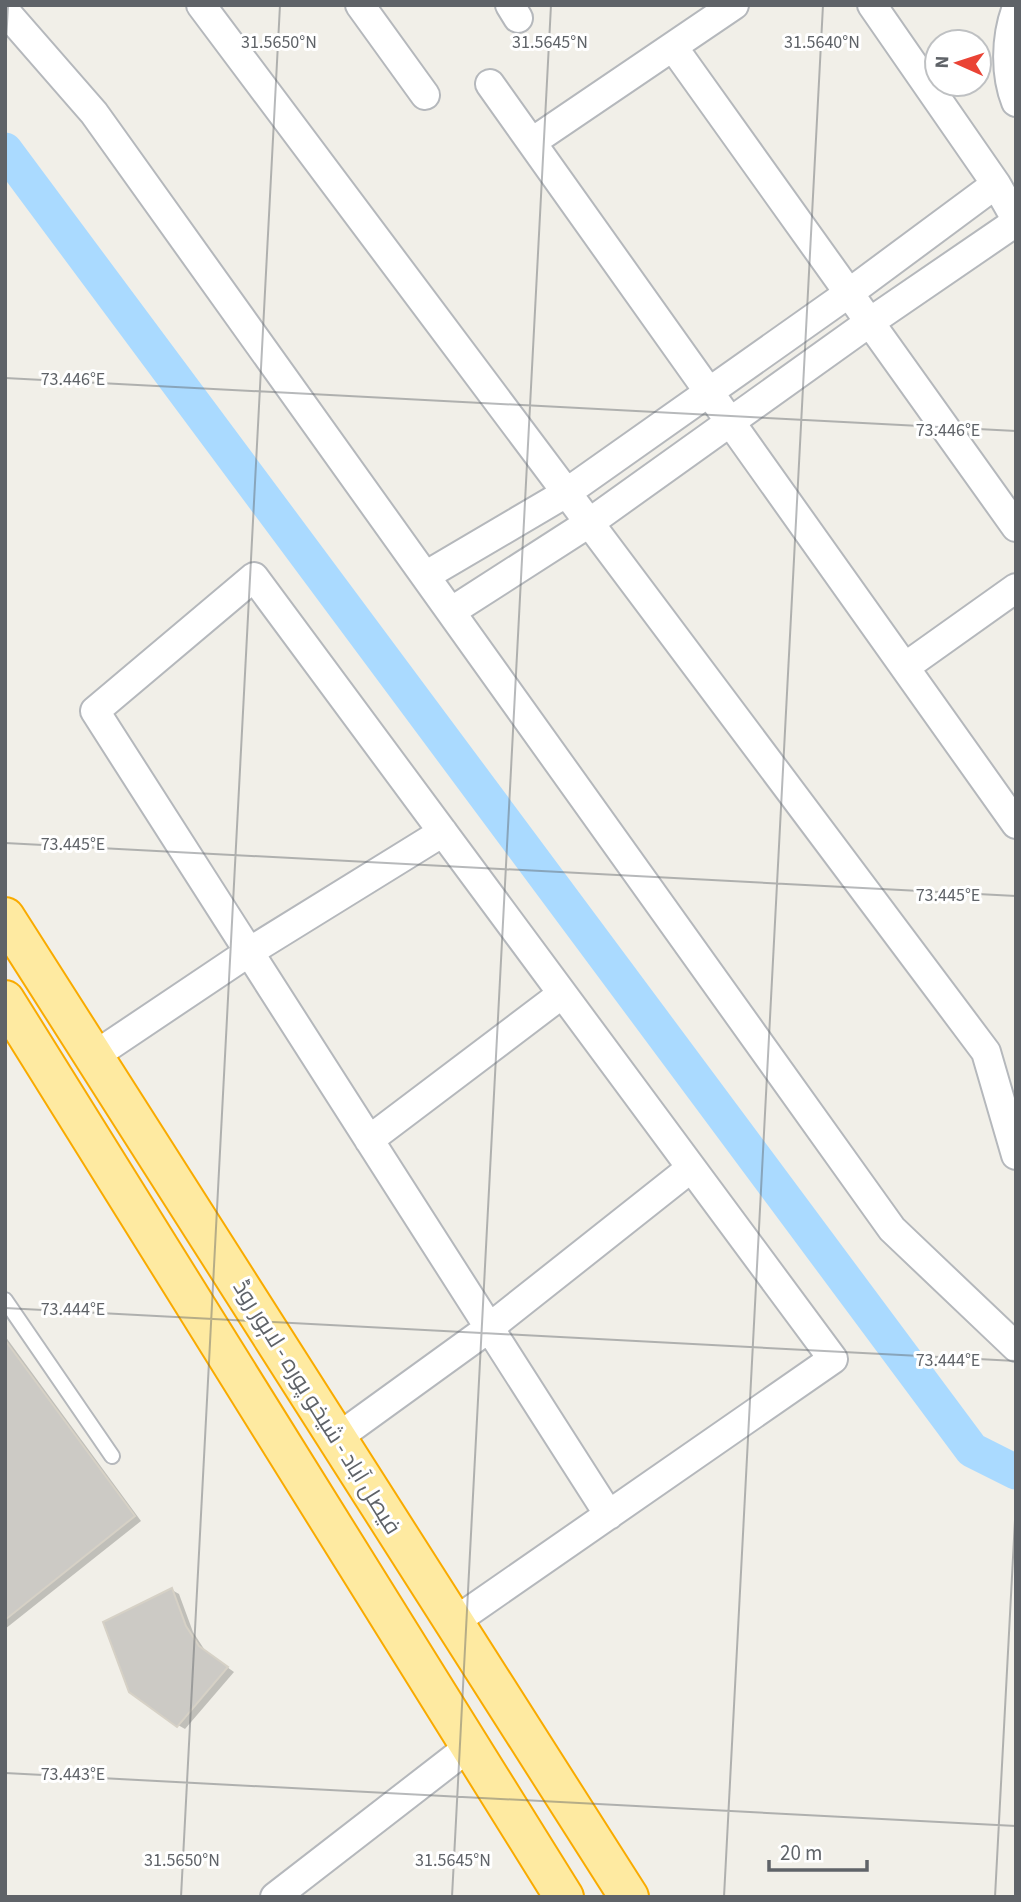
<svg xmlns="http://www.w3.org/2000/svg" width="1021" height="1902" viewBox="0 0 1021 1902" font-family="'Source Sans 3',Cairo,sans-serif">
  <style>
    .shadow { fill: #0003 }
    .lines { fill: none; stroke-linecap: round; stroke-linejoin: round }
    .canal { stroke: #aadaff; stroke-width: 35 }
    .building { fill: #cccac5; stroke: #d6d1c6; stroke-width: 2 }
    .service-casing { stroke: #b5b8bc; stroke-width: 18 }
    .minor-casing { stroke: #b5b8bc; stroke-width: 32 }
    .trunk-casing { stroke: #f9ab00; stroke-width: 42 }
    .service { stroke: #fff; stroke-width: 14 }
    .minor { stroke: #fff; stroke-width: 28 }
    .trunk { stroke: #feeaa1; stroke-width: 38 }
    .ticks { fill: none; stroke: #5f6368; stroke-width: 2; stroke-opacity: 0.45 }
    .labels { text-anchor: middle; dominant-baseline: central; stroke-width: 6; stroke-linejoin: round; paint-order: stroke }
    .street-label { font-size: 23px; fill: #5f6368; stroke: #fff }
    .ticks-label { font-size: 18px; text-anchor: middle; fill: #5f6368; stroke: #fff; stroke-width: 6; stroke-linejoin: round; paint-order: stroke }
  </style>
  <rect width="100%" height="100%" fill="#f1efe8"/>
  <path class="shadow" d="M5 1336 141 1521 5 1629Z
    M172 1590 179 1594 193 1632 206 1652 234 1672 185 1729 178 1725Z"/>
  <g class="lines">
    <path class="canal" d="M5 150 972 1450 1016 1472"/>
  </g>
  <path class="building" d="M5 1340 135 1516 5 1620Z
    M172 1588 186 1626 199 1646 228 1667 177 1727 129 1692 103 1622Z"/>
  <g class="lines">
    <g class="service-casing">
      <path id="service" d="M5 1300 112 1456"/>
    </g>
    <g class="minor-casing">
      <path id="minor" d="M201 5 986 1052 1016 1155
        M360 5 425 95
        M510 5 518 18
        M872 5 996 184 1016 219
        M1016 10C1006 38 1005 74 1016 102
        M5 11 94 113 892 1229 1016 1347
        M673 47 1016 527
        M490 84 1016 824
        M532 142 734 5
        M425 576 566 493 849 293 996 184
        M452 611 589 523 870 322 1016 222
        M905 667 1016 588
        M94 1056 249 952 443 832
        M369 1140 562 994
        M337 1438 489 1328 691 1168
        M454 1622 833 1359 254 577 95 711 609 1515
        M275 1897 470 1746"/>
    </g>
    <g class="trunk-casing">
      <path id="trunk" d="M5 917 629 1897
        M5 1000 564 1897"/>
    </g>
    <use href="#service" class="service"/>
    <use href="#minor" class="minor"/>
    <use href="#trunk" class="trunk"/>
  </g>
  <path class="ticks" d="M5 62 8 5M5 378 1016 431M5 843 1016 896M5 1308 1016 1361M5 1773 1016 1826M181 1897 280 5M452 1897 551 5M724 1897 823 5M995 1897 1016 1501"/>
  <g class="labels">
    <g class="street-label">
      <text transform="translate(317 1407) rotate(58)">فیصل آباد - شیخو پورہ - لاہور روڈ</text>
    </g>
  </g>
  <g class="ticks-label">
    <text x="279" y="48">31.5650°N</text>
    <text x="550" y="48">31.5645°N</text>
    <text x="822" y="48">31.5640°N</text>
    <text x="73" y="385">73.446°E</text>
    <text x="948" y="436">73.446°E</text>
    <text x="73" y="850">73.445°E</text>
    <text x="948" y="901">73.445°E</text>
    <text x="73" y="1315">73.444°E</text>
    <text x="948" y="1366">73.444°E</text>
    <text x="73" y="1780">73.443°E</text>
    <text x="182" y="1866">31.5650°N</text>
    <text x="453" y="1866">31.5645°N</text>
  </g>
  <rect width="1021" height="1902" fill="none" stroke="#5f6368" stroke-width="14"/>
  <g transform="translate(958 63) rotate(273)"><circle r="33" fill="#ffffff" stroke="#bfc1c3" stroke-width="2"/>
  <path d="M0-5L12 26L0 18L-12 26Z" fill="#ea4335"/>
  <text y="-10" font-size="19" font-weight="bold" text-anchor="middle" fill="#5f6368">N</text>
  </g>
  <path d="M769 1860v10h98v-10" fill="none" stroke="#5f6368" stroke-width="3.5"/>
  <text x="780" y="1860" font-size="21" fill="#5f6368" stroke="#ffffff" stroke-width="5" paint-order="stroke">20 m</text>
</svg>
